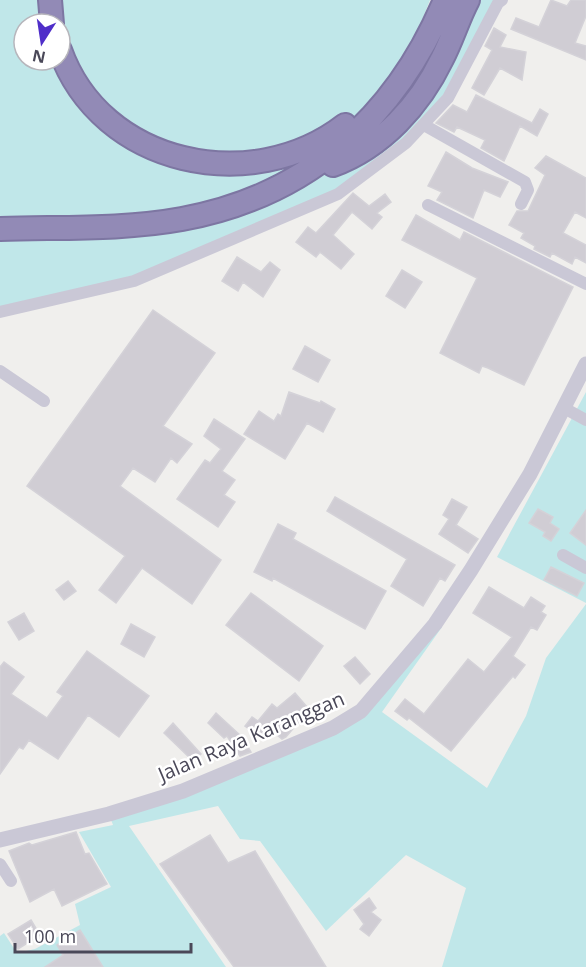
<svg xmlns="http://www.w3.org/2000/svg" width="586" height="967" viewBox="0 0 586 967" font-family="'Open Sans',sans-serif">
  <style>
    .green { fill: #c0e7e9; fill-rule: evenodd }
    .building { fill: #d0cdd4; stroke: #d4d2d8; stroke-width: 1.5 }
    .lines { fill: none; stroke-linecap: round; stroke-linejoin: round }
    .motorway-casing { stroke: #7d76a2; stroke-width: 26 }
    .minor { stroke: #cac8d6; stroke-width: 12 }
    .tertiary { stroke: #cac8d6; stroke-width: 15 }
    .motorway { stroke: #928ab6; stroke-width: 22 }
    .labels { text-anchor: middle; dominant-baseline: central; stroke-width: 5; stroke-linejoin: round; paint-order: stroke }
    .street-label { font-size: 20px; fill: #4a4858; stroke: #fff }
  </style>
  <rect width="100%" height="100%" fill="#f0efed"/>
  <path class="green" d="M0 0H430L413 44 371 103 331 136 347 141 445 0H502L468 63 406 143 338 194 134 281 0 312ZM24 24H60V60H24Z
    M586 392V603L497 557Z
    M586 604V967H442L466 888 406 855 326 931 260 841 240 839 218 806 129 826 226 967H0V936L4 933 17 953 35 949 80 925 75 904 111 887 79 832 113 825 109 814 347 720 435 624 442 627 382 712 487 788 526 716 546 658Z"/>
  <path class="building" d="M551 0 567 6 571 0H586V16L575 43 586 46V60L511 29 516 18 539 27Z
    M494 28 506 35 500 47 526 52 522 80 500 68 484 95 472 88 492 50 485 46Z
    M476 95 532 123 540 109 548 114 537 136 520 126 504 161 481 148 485 140 457 127 454 132 436 123 453 105 467 112Z
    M446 152 472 168 508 182 500 197 484 190 473 218 437 200 442 192 428 186Z
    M546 156 586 178V218L575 212 563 233 586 245V263L575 257 572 264 552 253 550 257 534 249 535 246 521 238 524 233 509 225 517 211H528L545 175 535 168Z
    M353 193 369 206 385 194 391 202 377 213 382 217 372 229 352 212 333 235 354 254 341 269 320 252 316 257 296 242 308 227 316 233Z
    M416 215 460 240 464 232 573 287 524 385 488 368 482 366 479 373 440 353 477 278 402 240Z
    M237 257 261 272 270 262 280 270 263 297 243 282 238 291 222 281Z
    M402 270 422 282 405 308 386 296Z
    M153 310 215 353 163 426 192 444 177 463 171 458 155 482 133 468 120 486 221 560 192 604 142 568 116 603 99 590 125 556 27 486Z
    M305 346 330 360 318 382 293 369Z
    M289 392 320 403 321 401 335 409 323 432 307 423 285 459 244 434 259 411 274 421 278 414 281 416Z
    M214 419 245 439 222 471 235 480 224 495 235 502 218 527 177 499 205 460 210 463 221 449 204 436Z
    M335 497 455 565 445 581 440 578 423 606 391 586 407 559 327 511Z
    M452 499 467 507 456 525 478 539 468 553 439 534 449 519 443 515Z
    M538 509 553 517 550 523 559 529 551 541 543 536 545 532 529 523Z
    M586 510V545L570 533Z
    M278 524 296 533 293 539 386 591 365 629 273 578 272 581 254 572Z
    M551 567 584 583 577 596 544 580Z
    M68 581 76 591 64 600 56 590Z
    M489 587 524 608 531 597 545 606 541 612 546 615 537 630 531 627 513 656 525 665 515 678 513 676 451 751 409 718 407 720 395 711 405 699 424 714 468 659 484 672 512 637 473 613Z
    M251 593 323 646 299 681 226 625Z
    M24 613 34 631 19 640 8 622Z
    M131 624 155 637 144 657 121 644Z
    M87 651 149 696 119 737 88 715 58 759 29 740 23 749 19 747 0 774V667L4 662 24 677 11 694 47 718 63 696 57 692Z
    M355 657 370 674 360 684 344 666Z
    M295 693 314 715 307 722 303 717 286 737 282 739 271 730 264 740 245 726 252 717 258 721 272 704 277 708Z
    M216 713 242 737 251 752 240 756 227 736 224 738 208 723Z
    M173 723 201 754 193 761 164 733Z
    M76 832 85 854 89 853 107 884 62 906 54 889 30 902 9 851 29 843 32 845Z
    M210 835 228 863 255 851 326 967H234L160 864Z
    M369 898 376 908 371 912 381 920 369 936 360 929 364 924 354 910Z
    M31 920 40 935 18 949 8 934Z
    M80 930 103 967H45L63 955 57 945Z"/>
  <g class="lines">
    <g class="motorway-casing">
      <path id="motorway" d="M50 0 52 24
        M60 50C101 166 252 197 345 125
        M333 165C382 147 420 105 442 59 452 40 458 19 468 0
        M0 229C60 227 122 230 182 219 308 196 396 117 445 0"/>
    </g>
    <path class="minor" d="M424 125 525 182 528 190 521 204
      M428 205 586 284
      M0 312 134 281 338 194 406 143 448 98 498 3 502 0
      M0 371 44 401
      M564 408 586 420
      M563 555 586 568
      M0 864 11 881"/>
    <path class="tertiary" d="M0 840 109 814 183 791 333 728 361 711 435 624 471 570 530 474 586 364"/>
    <use href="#motorway" class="motorway"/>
  </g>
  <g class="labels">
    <g class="street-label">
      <text transform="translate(251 736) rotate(-23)">Jalan Raya Karanggan</text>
    </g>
  </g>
  <g transform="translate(42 42) rotate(192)"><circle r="28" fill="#ffffff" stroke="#b7b6bc" stroke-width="1.5"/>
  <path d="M0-4.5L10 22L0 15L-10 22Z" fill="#4f2ec9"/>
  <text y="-9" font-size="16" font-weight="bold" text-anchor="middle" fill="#4a4858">N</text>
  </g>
  <path d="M15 943v9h176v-9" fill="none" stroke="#4a4858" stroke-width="3"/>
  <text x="24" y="943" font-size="18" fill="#4a4858" stroke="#ffffff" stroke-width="4.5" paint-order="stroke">100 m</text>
</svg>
